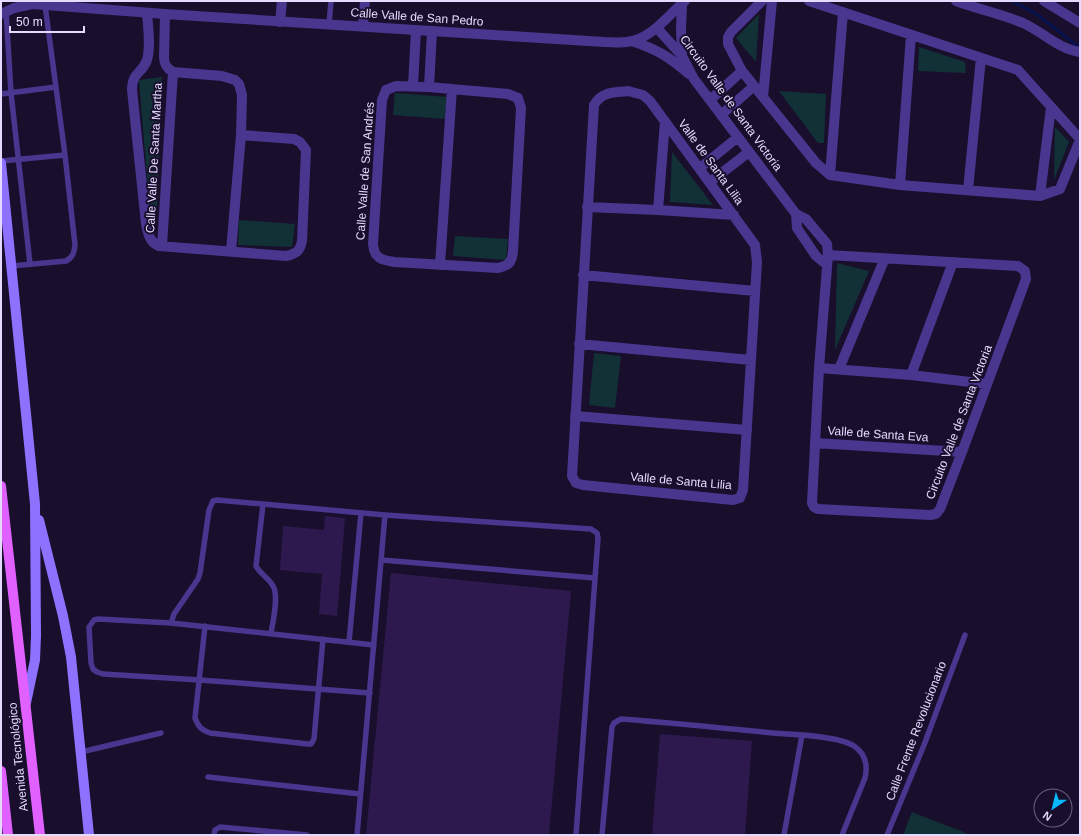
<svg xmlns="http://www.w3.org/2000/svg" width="1081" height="836" viewBox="0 0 1081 836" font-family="Arial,sans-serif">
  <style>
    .green { fill: #113137 }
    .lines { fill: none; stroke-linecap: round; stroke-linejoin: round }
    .stream { stroke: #06134e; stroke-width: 3 }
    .building { fill: #2e194f }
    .service { stroke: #49368f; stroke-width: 5.5 }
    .minor { stroke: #49368f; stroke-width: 10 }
    .tertiary { stroke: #49368f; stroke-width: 10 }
    .secondary { stroke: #8e71ff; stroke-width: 10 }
    .primary { stroke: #e061ff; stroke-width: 10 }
    .labels { text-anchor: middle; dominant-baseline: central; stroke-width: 4; stroke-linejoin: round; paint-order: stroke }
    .street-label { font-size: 12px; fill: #e5daff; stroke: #190f2c }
  </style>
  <rect width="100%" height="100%" fill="#190f2c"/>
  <path class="green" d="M759 14 756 62 736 38Z
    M919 47 965 62 966 73 918 71Z
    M162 77 157 212 150 213 139 80Z
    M779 91 826 94 824 143H818Z
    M395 93 447 97 445 119 393 115Z
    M1055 127 1069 142 1054 180Z
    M672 152 713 205 670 202Z
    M239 220 295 224 292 247 238 245Z
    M455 236 508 239 506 260 453 256Z
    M837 263 869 271 835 350Z
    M594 353 621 356 615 408 589 405Z
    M912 812 971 835H903Z"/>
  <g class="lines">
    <path class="stream" d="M1012 1 1038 15 1080 48"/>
  </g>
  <path class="building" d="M325 516 345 518 337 616 319 614 322 574 280 570 283 526 324 530Z
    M391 573 571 591 549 835H366Z
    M660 734 752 741 745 835H652Z"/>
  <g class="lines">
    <path class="service" d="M6 11 11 93 30 264
      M329 24 331 1
      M1 94 56 87
      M1 161 65 155
      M11 266 66 261C73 257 74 253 75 245L65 155 45 5
      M382 560 595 578
      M171 623 174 614 198 579 200 573 209 510 213 501 217 500 263 504
      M205 626 195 718C198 726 201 730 210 733L308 744H311L314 739 323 639
      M271 633C273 622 279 595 273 586 269 578 260 574 256 566L263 504 385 515 591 529 597 533 598 538 576 835
      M349 642 361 513
      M370 693 200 680 103 674 97 672 93 669 91 663 89 627 94 620 98 619 171 623 374 645
      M81 752 161 733
      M208 777 360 794
      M214 835 215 830 220 827 307 835
      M357 835 385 515
      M602 835 612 727 614 723 621 719C672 723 723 728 773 733 792 734 840 736 854 746 866 754 868 765 865 778L842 835
      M784 835 802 735
      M887 835 924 745 965 635"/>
    <path class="minor" d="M762 1 731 32 728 37V44L742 71 816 163 830 175 900 185 1040 196 1060 189 1080 140
      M809 1 1018 70 1080 139
      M147 13C148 27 151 46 147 60 142 74 132 72 132 90L146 224C148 233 149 242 159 246L286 256C296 254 300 251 302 241L306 150 300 142 294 139 241 135 242 95 239 84 235 80 222 76 173 72C166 68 164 64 164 57L165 14
      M280 22 282 1
      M363 26 365 1
      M657 28 682 56 694 79 796 214 806 219 827 244 828 255 819 368 812 503 814 507 818 509 930 515 936 514 940 509 962 452 1026 279 1025 271 1018 266 828 255
      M632 41C658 50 668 56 689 74
      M396 86 429 87 508 94 518 98 521 108 513 251C512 262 509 266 498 268L394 262C381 260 374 258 373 244L382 100 386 90Z
      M413 86 416 30
      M429 87 432 31
      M628 91 643 95 650 101 755 245 757 262 743 490 740 498 733 500 583 485 576 483 572 476 594 105C602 91 614 93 628 91Z
      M763 97 772 1
      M710 100 742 71
      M721 115 754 86
      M700 168 738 137
      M830 175 843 12
      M710 182 749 152
      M900 185 911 35
      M968 190 981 58
      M1040 196 1051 107
      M587 207 658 210 734 215
      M658 210 665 121
      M796 214 797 228 816 256 827 265
      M162 246 173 72
      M231 251 241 135
      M440 265 452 89
      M583 275 755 291
      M579 344 751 360
      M819 368 911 375 987 384
      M839 369 885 258
      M911 375 953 262
      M575 416 747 430
      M815 443 962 452"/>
    <path class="tertiary" d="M956 1C978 9 1001 14 1023 23 1043 32 1058 49 1080 52
      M1044 1 1080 23
      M1 14 14 8 32 4 165 14 604 42C612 42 619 43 627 42 652 39 667 16 685 1
      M682 56 681 30 682 4"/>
    <path class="secondary" d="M1 163 35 504 36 636 35 660 26 703
      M39 520 63 616 71 657 89 835"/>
    <path class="primary" d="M1 486 40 835
      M1 771 8 835"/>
  </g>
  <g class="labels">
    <g class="street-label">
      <text transform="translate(417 17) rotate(4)">Calle Valle de San Pedro</text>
      <text transform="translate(731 103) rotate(54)">Circuito Valle de Santa Victoria</text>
      <text transform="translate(154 158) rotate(-87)">Calle Valle De Santa Martha</text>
      <text transform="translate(711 162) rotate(54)">Valle de Santa Lilia</text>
      <text transform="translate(365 171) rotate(-86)">Calle Valle de San Andrés</text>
      <text transform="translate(959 422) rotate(-69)">Circuito Valle de Santa Victoria</text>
      <text transform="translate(878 434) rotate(4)">Valle de Santa Eva</text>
      <text transform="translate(681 481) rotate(5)">Valle de Santa Lilia</text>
      <text transform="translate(916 731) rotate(-69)">Calle Frente Revolucionario</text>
      <text transform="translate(18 757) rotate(-96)">Avenida Tecnológico</text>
    </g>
  </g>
  <rect width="1081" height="836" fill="none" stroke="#e5daff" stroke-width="4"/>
  <g transform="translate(1053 808) rotate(215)"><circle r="19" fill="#190f2c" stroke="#6b6080"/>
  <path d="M0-3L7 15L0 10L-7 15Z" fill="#06b9ff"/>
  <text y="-6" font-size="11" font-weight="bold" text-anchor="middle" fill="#e5daff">N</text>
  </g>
  <path d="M10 26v6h74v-6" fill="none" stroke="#e5daff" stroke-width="2"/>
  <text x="16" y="26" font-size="12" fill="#e5daff" stroke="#190f2c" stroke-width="3" paint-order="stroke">50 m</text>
</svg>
